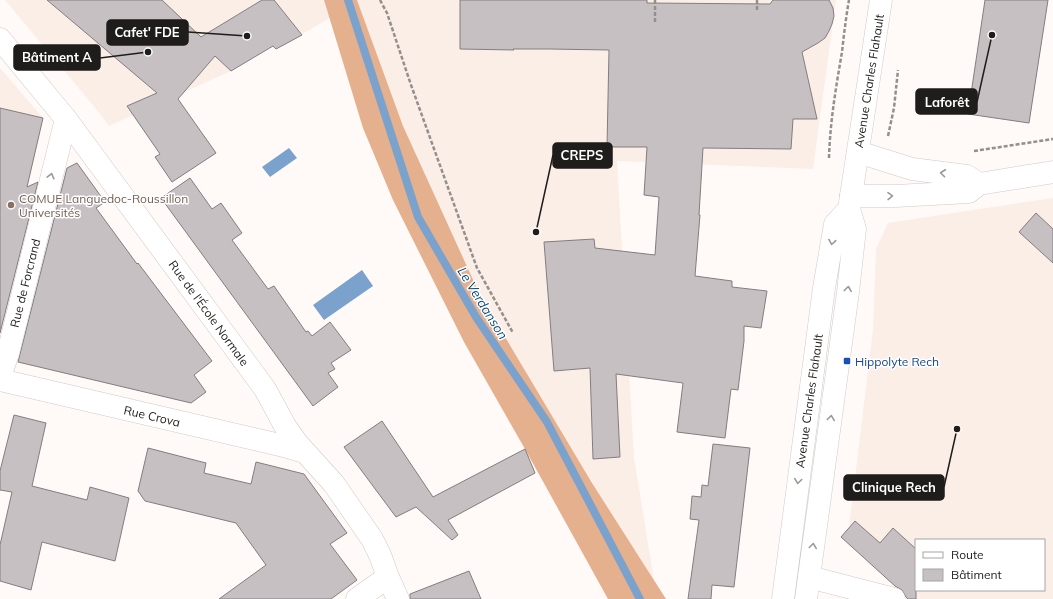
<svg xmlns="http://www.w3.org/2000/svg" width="1053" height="599" viewBox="0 0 1053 599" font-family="Mulish,sans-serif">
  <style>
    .built { fill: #fbeee6; fill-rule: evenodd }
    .forest { fill: #e4b08d }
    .water { fill: #7aa2cd }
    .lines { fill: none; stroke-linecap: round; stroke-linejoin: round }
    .stream { stroke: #7aa2cd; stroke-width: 8 }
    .building { fill: #c6c0c3; stroke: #837d80 }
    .minor-casing { stroke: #cfcac6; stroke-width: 23 }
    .major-casing { stroke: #cfcac6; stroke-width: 23 }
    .path { stroke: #938f8d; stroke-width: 2.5; stroke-dasharray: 4 2; stroke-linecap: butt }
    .minor { stroke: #fff; stroke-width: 22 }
    .major { stroke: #fff; stroke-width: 22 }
    .oneway { stroke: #9a9998 }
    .education-dot { fill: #8d6e63; stroke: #fff; stroke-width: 1.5 }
    .transit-dot { fill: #1a4fb4; stroke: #fff; stroke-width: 1.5 }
    .labels { text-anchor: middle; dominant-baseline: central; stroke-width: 3; stroke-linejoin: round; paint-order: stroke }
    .street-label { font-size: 12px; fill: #1f1d1b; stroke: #fff }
    .education-label { font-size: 12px; fill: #785e54; stroke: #fff; text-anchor: start }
    .transit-label { font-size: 12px; fill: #164399; stroke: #fff; text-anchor: start }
    .water-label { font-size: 13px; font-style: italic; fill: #06477c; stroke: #fff }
    .leader { fill: none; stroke: #1f1d1b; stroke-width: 1.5 }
    .callout-dot { fill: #1f1d1b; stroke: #fff; stroke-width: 1.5 }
    .callout { fill: #1f1d1b; stroke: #1f1d1b; stroke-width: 1.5 }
    .callout-label { font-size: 13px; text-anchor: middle; font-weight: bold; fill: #fff }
  </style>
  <rect width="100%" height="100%" fill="#fffaf7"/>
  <path class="built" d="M5 0H324L330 18 276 49 272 46 231 71 109 126 93 105Z
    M357 0H836L813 169 617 161 634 458 654 580 592 483 480 295 403 126Z
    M0 68 43 118 0 300Z
    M1053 198V599H909L841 537 849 527 873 330 876 249 888 223ZM916 540H1044V590H916Z"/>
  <path class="forest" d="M324 0H357L403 126 480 295 592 483 666 599H608L525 449 464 342 393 200 363 128Z"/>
  <path class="water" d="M289 148 297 158 270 177 262 167Z
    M362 270 373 286 324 320 313 305Z"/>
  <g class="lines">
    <path class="stream" d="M348 0 418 217 476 317 547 422 640 599"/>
  </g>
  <path class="building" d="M47 0H162L201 37 262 0H274L302 35 276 49 273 46 231 71 215 56 178 99 216 153 172 182 155 157 160 154 127 106 157 93Z
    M460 0H647V3L770 4 773 0H829L833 8 834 16 832 24 829 31 825 38 818 43 802 52 817 119H793L791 149 703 148 699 215H700L695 276 732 281V287L767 291 761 328 744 326V341L738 390 731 389 725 438 677 432 683 383 616 374 620 457 593 459 590 368 554 371 544 242 594 239 595 248 655 255 659 197 644 195 647 147H607L609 50 549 49H513L514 50 460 49Z
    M985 0H1048L1029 123 968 114Z
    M0 108 43 118 27 187 38 182 0 333Z
    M77 163 105 202 96 208 137 264 138 263 212 361 194 375 206 392 191 403 18 362 67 168Z
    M190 178 212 209 221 203 242 233 232 240 268 289 274 286 306 332 308 331 312 336 330 322 351 350 331 363 335 369 328 373 338 387 313 406 161 198Z
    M1036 213 1053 229V263L1019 232Z
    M14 415 46 423 32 486 87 500 90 487 129 498 115 561 42 542 31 590 0 581V545L12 492 0 490V471Z
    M382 421 433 497 525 449 535 473 448 520 458 535 452 540 416 507 396 517 344 447Z
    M713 444 750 448 734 587 712 585 711 599H688L699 520 690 519 692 496 701 497 702 485 708 486Z
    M148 448 206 463 204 473 251 484 256 462 304 474 347 533 330 544 357 580 331 599H219L266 565 236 523 145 501 138 491Z
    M855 521 880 543 893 528 916 549V599H908L906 597 902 590 895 586 841 537Z
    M469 571 481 599H410V594Z"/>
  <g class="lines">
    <g class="minor-casing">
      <path id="minor" d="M0 39 66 119 265 389 285 426 297 443 334 484 372 539 380 555 388 577 398 599
        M858 152 912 169 967 176 979 184
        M851 196H896L969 192 979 184 1053 172
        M0 377 8 353 66 119
        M0 380 284 446 304 452
        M809 577 894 599
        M357 599 388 577"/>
    </g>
    <g class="major-casing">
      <path id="major" d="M783 599 824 288 835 224 849 209
        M806 599 848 292 855 229 849 209 881 0"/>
    </g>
    <path class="path" d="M380 0 387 13 411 85 477 268 513 333
      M757 0V12
      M655 22V0
      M888 136 894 108 898 70
      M974 151 1053 139
      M829 158C830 122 836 87 842 52 844 34 846 17 849 0"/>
    <use href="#minor" class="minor"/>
    <use href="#major" class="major"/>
  </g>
  <defs><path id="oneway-chevron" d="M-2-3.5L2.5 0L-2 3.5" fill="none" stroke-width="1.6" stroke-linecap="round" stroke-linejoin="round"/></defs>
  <g class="oneway">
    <use href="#oneway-chevron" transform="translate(943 173) rotate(-173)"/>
    <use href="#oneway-chevron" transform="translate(51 176) rotate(-76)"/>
    <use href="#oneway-chevron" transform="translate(890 196) rotate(-1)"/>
    <use href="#oneway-chevron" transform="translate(832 242) rotate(99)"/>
    <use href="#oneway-chevron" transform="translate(848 289) rotate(-83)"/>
    <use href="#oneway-chevron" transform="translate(831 418) rotate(-82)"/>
    <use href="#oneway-chevron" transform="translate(798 481) rotate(98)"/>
    <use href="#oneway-chevron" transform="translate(813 546) rotate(-82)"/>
  </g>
  <circle class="education-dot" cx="11" cy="205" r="4"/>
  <rect class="transit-dot" x="843" y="357" width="8" height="8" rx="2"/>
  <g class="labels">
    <g class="street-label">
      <text transform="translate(869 81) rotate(-81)">Avenue Charles Flahault</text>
      <text transform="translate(25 283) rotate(-76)">Rue de Forcrand</text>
      <text transform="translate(209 313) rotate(54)">Rue de l'École Normale</text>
      <text transform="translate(809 401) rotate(-82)">Avenue Charles Flahault</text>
      <text transform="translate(152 416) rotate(13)">Rue Crova</text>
    </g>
    <g class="education-label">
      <text x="19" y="198">COMUE Languedoc-Roussillon<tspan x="19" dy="14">Universités</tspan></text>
    </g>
    <g class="transit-label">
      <text x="855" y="361">Hippolyte Rech</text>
    </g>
    <g class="water-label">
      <text transform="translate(483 303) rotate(58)">Le Verdanson</text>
    </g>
  </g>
  <path class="leader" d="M247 36L188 32M148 52L100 58M992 35L977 102M536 232L553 155M957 429L944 487"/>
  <g class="callout-dot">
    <circle cx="247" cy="36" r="4"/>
    <circle cx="148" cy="52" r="4"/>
    <circle cx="992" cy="35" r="4"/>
    <circle cx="536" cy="232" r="4"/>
    <circle cx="957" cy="429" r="4"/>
  </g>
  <g class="callout">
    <rect x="107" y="20" width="81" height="25" rx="4"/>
    <rect x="14" y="45" width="86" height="25" rx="4"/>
    <rect x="916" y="89" width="61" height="25" rx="4"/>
    <rect x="553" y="143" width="59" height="25" rx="4"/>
    <rect x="844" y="475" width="100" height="25" rx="4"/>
  </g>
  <g class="callout-label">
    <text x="147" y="37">Cafet' FDE</text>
    <text x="57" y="62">Bâtiment A</text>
    <text x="947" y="107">Laforêt</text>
    <text x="582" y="160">CREPS</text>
    <text x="894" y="492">Clinique Rech</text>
  </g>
  <rect x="915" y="539" width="130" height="52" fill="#ffffff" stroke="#a5a5a4"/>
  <rect x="923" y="552" width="20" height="6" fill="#ffffff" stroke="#a5a5a4"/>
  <text x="951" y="559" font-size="12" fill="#1f1d1b">Route</text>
  <rect x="923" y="569" width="20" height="12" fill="#c6c0c3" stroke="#a5a5a4"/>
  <text x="951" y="579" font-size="12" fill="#1f1d1b">Bâtiment</text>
</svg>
